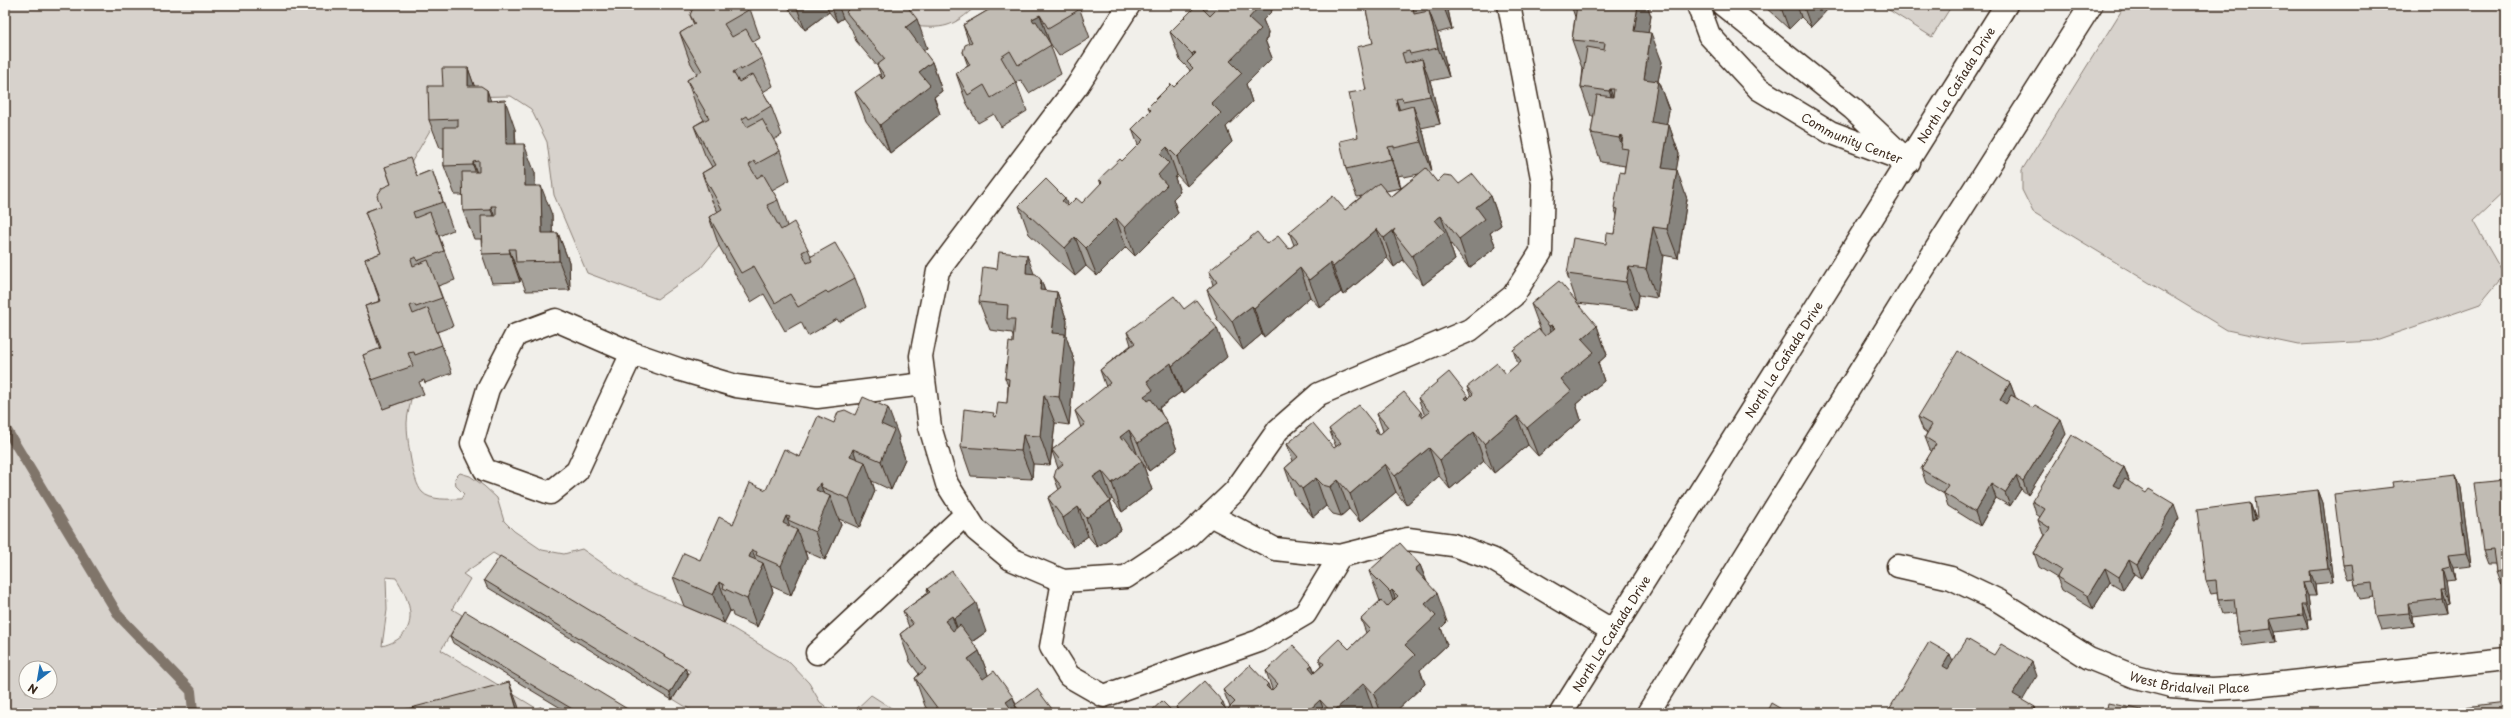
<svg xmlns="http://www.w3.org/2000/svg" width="2511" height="718" viewBox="0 0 2511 718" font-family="'Playpen Sans',sans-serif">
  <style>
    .green { fill: #d7d2cc; stroke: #897e75; fill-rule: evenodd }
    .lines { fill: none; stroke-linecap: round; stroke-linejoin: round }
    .stream { stroke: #80746b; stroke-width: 10 }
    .minor-casing { stroke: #3b2a1e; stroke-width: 25 }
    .primary-casing { stroke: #3b2a1e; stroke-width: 25 }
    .minor { stroke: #fdfcf7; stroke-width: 22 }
    .primary { stroke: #fdfcf7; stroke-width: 22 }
    .wall { fill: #a6a29b; stroke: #3b2a1e; fill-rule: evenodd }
    .shaded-wall { fill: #87847e; stroke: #3b2a1e }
    .building { fill: #c1bcb4; stroke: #3b2a1e }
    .labels { text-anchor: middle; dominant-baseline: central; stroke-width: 3; stroke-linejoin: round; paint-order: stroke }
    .street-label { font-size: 12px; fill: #3b2a1e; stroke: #fdfcf7 }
  </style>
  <rect width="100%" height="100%" fill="#f1efea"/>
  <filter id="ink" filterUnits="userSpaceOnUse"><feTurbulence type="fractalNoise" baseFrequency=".025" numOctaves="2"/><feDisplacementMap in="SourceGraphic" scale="8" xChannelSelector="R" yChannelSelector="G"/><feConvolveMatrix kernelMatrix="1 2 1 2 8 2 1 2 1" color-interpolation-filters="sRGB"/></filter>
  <g filter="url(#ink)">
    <path class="green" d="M5 5H721L712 100 733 238 719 246 701 268 657 299 587 273 554 195 547 142 531 109 511 96 453 97 439 115 405 173 391 281 375 288 391 329V377L383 409 411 399C410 407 407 415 407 423 407 438 412 481 422 492 430 501 450 499 461 499L464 494 456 486 455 478 460 473 470 476 484 486 497 498 504 521 514 531 542 550 564 554 582 549 634 585 724 623 790 663 809 683 820 702 834 713H696L673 699 690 671 493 553 463 574 470 579 452 609 462 615 441 650 544 713H5ZM386 577 396 578C413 604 421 636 382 646L387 610ZM26 668H50V692H26Z
      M896 5H977C952 28 944 29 911 26Z
      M1881 5H1952L1932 37Z
      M2125 5H2506V190L2473 221 2504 275 2480 304 2373 341 2298 345 2227 330 2033 212 2022 190V170Z
      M871 695 899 713H852Z"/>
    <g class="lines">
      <path class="stream" d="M5 427 119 616 191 691 193 711 191 713"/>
      <g class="minor-casing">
        <g id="minor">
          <path d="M1129 5 1077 86 938 271 921 356 930 427 947 484 976 530 1011 559 1063 581 1126 577 1189 535 1235 491 1278 430 1319 394 1470 330 1513 296 1541 252 1543 183 1509 5"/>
          <path id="s1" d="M1698 5 1709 35 1759 89 1830 132 1909 162 1853 109 1723 5"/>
          <path d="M632 353 577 471 550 493 485 470 472 443 488 389 516 335 556 320 632 353 678 369 736 386 817 397 924 384"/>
          <path d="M1210 515 1275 549 1340 556 1408 539 1453 545 1492 559 1613 631"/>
          <path id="s2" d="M1898 566 1951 578 1999 601 2089 658 2136 677 2171 686 2211 689 2245 687 2506 659"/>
          <path d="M1063 581 1051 647 1069 676 1104 696 1259 641 1305 614 1340 556"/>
          <path d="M817 653 966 514"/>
        </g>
      </g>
      <g class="primary-casing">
        <g id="primary">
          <path id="s3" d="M1561 713 2006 5"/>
          <path d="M1648 713 1917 279 2091 5"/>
        </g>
      </g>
      <use href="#minor" class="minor"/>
      <use href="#primary" class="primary"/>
    </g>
    <path class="wall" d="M786 5H906L927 48 923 51 932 62 942 91 934 97 940 114 890 153 866 121 855 92 882 78 878 67 856 41 852 30 843 18 837 22 829 12 805 30Z
      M997 5H1082L1079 7 1090 38 1059 56 1050 43V44L1061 74 1029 93 1021 80 1016 82 1027 111 1001 127 994 114 978 123 966 102 956 73 968 66 963 52 969 43 963 25Z
      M1202 5H1270L1272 11 1263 20 1268 32 1267 39 1265 40 1272 58 1246 84 1252 102 1226 127 1232 142 1187 186 1177 175 1175 178 1180 192 1173 199 1178 213 1135 256 1126 247 1097 276 1086 266 1075 276 1029 234 1019 206H1068L1082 203 1101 184 1099 179 1122 161 1138 145 1132 129 1150 111 1148 107 1174 87 1190 71 1189 69 1180 60 1170 32 1203 9Z
      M1365 5H1447L1452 29 1437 33 1440 39 1449 77 1430 81 1432 88 1440 124 1421 128 1424 135 1432 171 1428 172 1437 182 1459 184 1491 196 1501 225 1490 233 1496 247 1469 268 1451 244 1450 245 1455 260 1423 285 1403 260 1394 267 1387 258 1343 295 1341 292 1320 308 1310 297 1264 337 1262 334 1243 350 1217 319 1207 290 1213 285 1209 271 1267 244 1289 249 1294 245 1289 232 1345 210 1362 196 1357 197 1346 169 1358 137 1373 43ZM1419 174 1401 188 1398 176 1403 175 1404 177ZM1401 188 1391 197 1386 191Z
      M1571 5H1647L1651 16 1648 33 1662 62 1658 81 1669 110 1666 125H1669L1679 154 1676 170 1687 199 1678 258 1663 255 1657 298 1639 295 1637 310 1577 303 1567 274 1606 244 1614 234 1617 215 1614 208 1624 173 1625 166 1601 162 1591 133 1594 116H1591L1581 87 1583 68H1582L1572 40 1575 17Z
      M1763 5H1827L1828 9 1811 27 1801 17 1789 29Z
      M750 9 760 38 753 42 762 58 773 86 763 92 771 106 782 135 773 140 780 151 790 180 772 190 778 200 787 226 808 249 811 256 855 278 866 307 839 322 837 319 808 336 801 322 785 331 764 294 751 302 719 246 709 217 718 212 712 201 702 173 712 167 705 155 694 126 704 120 697 108 687 80 697 74 690 62 680 33 694 25 690 15Z
      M468 68 474 86 487 90 490 101 515 129 516 144 535 173V186L552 215V233H558L569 262 570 290 526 291 521 278H520V282L492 283 482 254 481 239H474L463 211V195H455L444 166V148H440L429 120 443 86Z
      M385 167 417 176 432 170 453 230 439 236 455 280 438 286 453 326 437 332 452 373 425 383 424 380 419 382 424 394 383 409 363 355 380 349 365 306 380 301 365 259 381 253 365 212 381 206 391 184Z
      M1034 274 1041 280 1045 291 1057 292 1067 321 1066 336 1075 363 1069 425 1055 423 1052 450 1081 428 1075 411 1106 387 1100 370 1131 345 1127 332 1184 309 1227 357 1183 394 1181 392 1159 408 1162 415 1167 422 1177 450 1149 471 1143 464 1152 490 1122 512 1112 499 1110 501 1121 530 1097 547 1088 536 1073 547 1058 526 1048 498 1059 490 1054 477 1058 468 1052 451 1050 465 1033 464 1032 479 971 476 961 447 996 417 1007 403 1008 386 1005 378 1013 343V337L1012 333 990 330 979 302Z
      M1531 304 1597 326 1607 355 1598 363 1604 381 1576 404 1581 420 1538 456 1528 445 1494 473 1484 461 1450 489 1439 476 1406 505 1396 492 1360 522 1349 509 1341 516 1333 514 1326 506 1313 517 1295 496 1285 468 1293 461 1287 444 1334 448 1336 447 1329 429 1380 434 1383 431 1377 414 1423 418 1425 416 1418 398H1469L1471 396 1467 387 1506 374 1518 364 1513 350 1541 331Z
      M2010 383 2015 396V397L2066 434 2028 495 2021 489 2010 506 1996 498 1980 526 1948 506 1944 494 1926 483 1921 469 1932 451 1930 450 1925 437 1927 433 1923 430 1918 417Z
      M834 423 899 437 898 439 905 459 891 490 872 481 875 491 859 528 839 519 841 525 825 560 805 551 807 558 791 595 771 586 773 592 757 627 733 616 732 612 730 611 724 623 684 606 673 577 700 560 733 524Z
      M2124 467 2129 480 2128 481 2179 518 2142 578 2134 574 2123 590 2110 582 2093 609 2062 590 2057 578 2039 567 2034 553 2045 535 2043 534 2038 520 2040 517 2036 514 2032 501Z
      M2456 475 2461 488 2471 566 2453 568 2455 580 2446 581 2449 603 2446 604 2447 613 2413 617 2414 626 2381 630 2376 616 2374 597 2360 599 2355 585 2354 578 2348 579 2343 565 2394 487Z
      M2506 480V584L2501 585 2496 571 2495 564H2488L2483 551Z
      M2318 490 2323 503 2333 582 2315 584 2316 596H2308L2311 619H2307L2308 628 2275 632 2276 642 2243 646 2238 632 2236 613 2223 614 2218 600 2217 593 2211 594 2206 581 2250 503 2256 519H2257Z
      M1420 565 1427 582 1447 622 1441 628 1447 645 1420 670 1425 684 1394 713H1375L1374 712 1373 713H1178L1176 707 1226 709 1227 710 1230 707 1223 690H1270L1271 691 1272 689 1266 671 1312 665 1315 672 1321 666 1319 658 1349 649 1366 633 1361 619 1380 601 1369 571Z
      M484 580 685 668 688 675 672 700 487 587Z
      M927 589 986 632 972 642 979 651 988 675 1013 697 1016 705 1055 713H930L925 706 915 678 919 674 910 662 900 634 909 627 903 611 928 593Z
      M450 636 634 713H569L453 643Z"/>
    <path class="shaded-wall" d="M796 5H826L829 12 805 30Z
      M831 5H838L843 18 837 22Z
      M1252 5H1270L1272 11 1263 20 1268 32 1267 39 1265 40 1272 58 1246 84 1252 102 1226 127 1232 142 1187 186 1177 157 1230 61 1249 18Z
      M1443 5H1447L1452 29Z
      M1638 5H1647L1651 16 1644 59 1634 31Z
      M1780 5H1797L1801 17 1789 29Z
      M1803 5H1827L1828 9 1811 27Z
      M1429 11 1440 39 1449 77 1438 48Z
      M1040 15 1050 43 1043 48 1032 19Z
      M917 19 927 48 916 56 906 27Z
      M1651 33 1662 62 1658 81 1669 110 1662 151 1651 122 1644 79Z
      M1194 52 1204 80 1202 82 1192 54Z
      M1422 59 1432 88 1440 124 1430 96Z
      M932 62 942 91 934 97 940 114 890 153 880 125 919 72Z
      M468 68 478 96 468 86Z
      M1610 89 1620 117V120L1609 91Z
      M487 90 497 119 487 101Z
      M1396 99 1406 128 1398 110Z
      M505 100 515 129 516 173 506 144Z
      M1413 106 1424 135 1432 171 1421 142Z
      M1669 125 1679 154 1672 196 1662 168Z
      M1620 135 1624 148H1623L1619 138Z
      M524 144 535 173 536 215 525 186Z
      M1167 147 1177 175 1175 178 1180 192 1173 199 1178 213 1135 256 1125 228 1158 175 1160 154Z
      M1388 147 1398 176 1401 188 1391 159Z
      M473 162 483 190V194L473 165Z
      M1677 170 1687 199 1678 258 1667 229Z
      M541 186 552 215 553 262 542 233Z
      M1491 196 1501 225 1490 233 1496 247 1469 268 1459 239 1476 207Z
      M1065 198 1075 227 1062 201Z
      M491 206 501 235 502 239 491 210Z
      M1441 216 1451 244 1450 245 1455 260 1423 285 1412 256 1435 220Z
      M1116 218 1126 247 1097 276 1086 248Z
      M1653 227 1663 255 1657 298 1646 269Z
      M1377 229 1387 258 1343 295 1333 267Z
      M1395 229 1393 232 1403 260 1394 267 1384 238Z
      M558 233 569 262 570 290 559 261Z
      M1075 237 1086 266 1075 276 1065 248Z
      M509 249 520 278V282L510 253Z
      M1027 255 1038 284 1026 273Z
      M1330 263 1341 292 1320 308 1309 280Z
      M1629 267 1639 295 1637 310 1626 282Z
      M1300 268 1310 297 1264 337 1254 308Z
      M1041 280 1051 309 1040 290Z
      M1057 292 1067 321 1066 336 1075 363 1069 425 1059 397 1052 333Z
      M1252 306 1262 334 1243 350 1232 321Z
      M1552 325 1562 353 1560 355 1549 326Z
      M1597 326 1607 355 1598 363 1604 381 1576 404 1581 420 1538 456 1527 428 1561 379 1582 339Z
      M1217 328 1227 357 1183 394 1172 366Z
      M1171 363 1181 392 1159 408 1163 419 1144 396 1147 381Z
      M2010 383 2015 396 2005 414 2000 400Z
      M1044 395 1055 423 1050 465 1040 436Z
      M1468 396 1479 425 1465 398Z
      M888 408 899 437 898 439 905 459 891 490 881 461V424Z
      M1421 412 1432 441 1419 414Z
      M1517 416 1528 445 1494 473 1484 444Z
      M2061 420 2066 434 2028 495 2023 481Z
      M1167 422 1177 450 1149 471 1138 443Z
      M1377 428 1388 457 1375 430Z
      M1129 430 1139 459 1131 465 1120 437Z
      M1474 432 1484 461 1450 489 1440 460Z
      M1023 435 1033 464 1032 479 1021 451Z
      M1429 448 1439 476 1406 505 1395 476Z
      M853 449 861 471 865 462 875 491 859 528 849 499 850 456Z
      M1142 461 1152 490 1122 512 1112 483Z
      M1385 464 1396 492 1360 522 1350 494Z
      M2124 467 2129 480 2118 498 2113 485Z
      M1102 471 1112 499 1103 506 1093 477Z
      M2456 475 2461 488 2471 566 2466 553Z
      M2016 476 2021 489 2010 506 2005 493Z
      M1316 478 1326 506 1313 517 1302 489Z
      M1338 480 1349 509 1341 516 1330 487Z
      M820 483 827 503 830 496 841 525 825 560 815 532 816 490Z
      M1991 484 1996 498 1980 526 1975 512Z
      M2318 490 2323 503 2333 582 2328 569Z
      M1110 501 1121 530 1097 547 1086 518Z
      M2250 503 2255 517 2257 533 2252 520Z
      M2174 504 2179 518 2142 578 2137 565Z
      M1078 507 1088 536 1073 547 1063 518Z
      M786 516 794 537 797 530 807 558 791 595 781 566 783 523Z
      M752 550 760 570 763 563 773 592 757 627 747 599 749 557Z
      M2448 555 2453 568 2455 580 2450 566Z
      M2129 560 2134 574 2123 590 2119 577Z
      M1420 565 1431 593 1415 569Z
      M2105 568 2110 582 2093 609 2088 596Z
      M2442 568 2446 581 2449 603 2444 590Z
      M2310 571 2315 584 2316 596 2311 582Z
      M719 582 730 611 724 623 713 595Z
      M2303 583 2308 596 2311 619 2306 605Z
      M1392 590 1403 619 1400 621 1390 592Z
      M2441 590 2446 604 2447 613 2442 599Z
      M1437 593 1447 622 1441 628 1447 645 1420 670 1425 684 1394 713H1381L1374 694 1405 645 1425 604Z
      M976 603 986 632 964 647 954 619Z
      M2408 603 2413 617 2414 626 2409 613Z
      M2302 605 2307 619 2308 628 2303 615Z
      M952 616 962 645 945 621Z
      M2270 619 2275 632 2276 642 2271 628Z
      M979 651 990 680 979 687 968 659Z
      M1950 654 1955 668 1948 680 1943 666Z
      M2032 662 2037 676 2018 708 2013 694Z
      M1312 665 1323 693 1309 667Z
      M685 668 688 675 672 700 670 693Z
      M509 682 518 705 520 713H518Z
      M1364 683 1374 712 1373 713H1332Z
      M1268 684 1278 713 1266 686Z
      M1013 697 1016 706 1015 705 1018 713H1010L1006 702Z
      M1320 700 1325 713H1306Z
      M1223 702 1227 713 1221 704Z
      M2035 707 2037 713H2032Z"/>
    <path class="building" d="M699 5H747L750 9 724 24 732 37 746 29 762 58 741 70 740 68 733 72 739 82 753 74 771 106 749 119 747 116 742 119 747 127 762 119 780 151 756 164 754 161 749 165 757 178 763 174 778 200 767 205 781 230 794 222 808 249 802 252 807 263 812 261 810 257 835 243 855 278 828 293 826 291 798 307 790 294 775 303 754 266 741 273 709 217 722 209 702 173 716 165 694 126 709 118 687 80 702 71 680 33 695 24 690 15 693 8Z
      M844 5H906L917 19 906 27 932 62 919 72 930 85 880 125 855 92 879 74 882 79 885 76 877 65 885 59 846 12 848 10Z
      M997 5H1077L1080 9 1048 28 1040 15 1032 19 1034 22 1036 21 1051 45 1018 65 1010 51 1001 57 1016 83 991 98 984 85 968 95 956 73 970 65 963 52 965 45 972 42 963 25Z
      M1197 5H1199L1210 16 1217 9 1213 5H1257L1256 10 1249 18 1261 29 1230 61 1242 73 1211 103 1221 113 1177 157 1167 147 1160 154 1169 163 1158 175 1167 185 1125 228 1116 218 1086 248 1075 237 1065 248 1019 206 1046 179 1065 198 1062 201 1068 206 1076 198 1082 203 1102 182 1099 179 1120 159 1122 161 1143 140 1132 129 1151 110 1148 107 1171 84 1174 87 1193 68 1187 62 1196 53 1194 52 1192 54 1170 32Z
      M1365 5H1422L1413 7 1414 14 1429 11 1438 48 1410 54 1409 51 1402 53 1405 63 1422 59 1430 96 1403 101 1402 98 1396 99 1398 110 1413 106 1421 142 1394 148V146L1388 147 1391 159 1346 169 1340 141 1358 137 1349 93 1366 90 1357 47 1373 43Z
      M1577 5H1638L1634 31 1651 33 1644 79 1658 81 1651 122 1669 125 1662 168 1677 170 1667 229 1653 227 1646 269 1629 267 1626 282 1567 274 1573 238 1606 244 1607 233 1614 234 1618 209 1614 208 1620 172 1624 173 1628 149 1621 148 1623 136 1620 135 1619 138 1591 133 1597 95 1613 97 1614 89H1610L1609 91 1581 87 1587 47 1604 50 1605 43 1572 40Z
      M442 68H468V86H481L487 90V101L505 100 506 144H524L525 186H541L542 233H558L559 261 516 262 515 249H509L510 253 482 254 481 216H496V206H491V210L463 211 462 172H479V161L473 162V165L444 166V127H458V119L429 120 428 86H443Z
      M410 158 417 176 432 170 443 202 413 212 415 218 430 212 444 251 417 261 416 257 411 259 413 266 428 260 442 298 416 307 414 304 410 306 413 314 428 308 442 345 415 355 414 352 408 353 413 366 372 380 363 355 381 348 365 306 381 301 365 259 381 253 365 212 381 206 377 196 382 188 391 184 385 167Z
      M1426 168 1437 182 1444 175 1452 176 1459 184 1473 174 1491 196 1476 207 1485 219 1459 239 1441 216 1435 220 1445 232 1412 256 1393 232 1395 229 1384 238 1377 229 1333 267 1330 263 1309 280 1300 268 1254 308 1252 306 1232 321 1207 290 1217 282 1209 271 1257 232 1267 244 1278 236 1289 249 1298 242 1289 232 1333 196 1345 210 1379 183 1391 197Z
      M999 252 1027 255 1026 273 1036 274 1041 280 1040 290 1057 292 1052 333 1065 334 1059 397 1044 395 1040 436 1023 435 1021 451 961 447 964 409 994 413 993 416 996 417 998 402 1007 403 1009 379 1005 378 1009 342 1013 343 1015 319H1007L1008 305 979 302 983 267 997 269Z
      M1559 281 1597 326 1582 339 1594 352 1561 379 1571 391 1527 428 1517 416 1484 444 1474 432 1440 460 1429 448 1395 476 1385 464 1350 494 1338 480 1330 487 1323 485 1316 478 1302 489 1285 468 1298 457 1287 444 1313 423 1334 448 1341 443 1329 429 1359 405 1377 428 1375 430 1379 435 1388 427 1377 414 1404 392 1421 412 1419 414 1422 418 1430 412 1418 398 1449 372 1468 396 1465 398 1467 400 1473 394 1467 387 1497 363 1506 374 1521 361 1513 350 1539 329 1545 336 1555 328 1552 325 1549 326 1531 304Z
      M1174 296 1184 309 1196 300 1217 328 1172 366 1171 363 1147 381 1153 390 1144 396 1148 401 1151 399 1167 422 1138 443 1129 430 1120 437 1122 440 1125 438 1142 461 1112 483 1102 471 1093 477 1110 501 1086 518 1078 507 1063 518 1048 498 1062 487 1054 477 1056 470 1063 464 1052 450 1085 424 1075 411 1110 383 1100 370 1135 343 1127 332Z
      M1958 351 2010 383 2000 400 2006 404 2011 395 2033 408 2035 405 2061 420 2023 481 2016 476 2005 493 1991 484 1975 512 1943 493 1948 485 1921 469 1936 444 1925 437 1932 425 1918 417Z
      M863 397 888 408 881 424 894 430 881 461 853 449 850 456 865 462 849 499 821 487 822 484 820 483 816 490 830 496 815 532 788 520 790 517 786 516 783 523 797 530 781 566 756 555 757 552 752 550 749 557 763 563 747 599 723 588 724 585 719 582 713 595 673 577 684 553 700 560 719 517 733 524 750 483 766 490 784 449 800 457 818 416 834 423 838 412 845 410 855 415Z
      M2072 435 2124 467 2113 485 2119 488 2125 479 2146 493 2149 489 2174 504 2137 565 2129 560 2119 577 2105 568 2088 596 2057 577 2061 570 2034 553 2050 528 2038 520 2045 509 2032 501Z
      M2456 475 2466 553 2448 555 2450 566 2442 568 2444 590H2441L2442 599 2408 603 2409 613 2376 616 2372 583 2355 585 2352 564 2343 565 2334 494 2394 487 2393 482Z
      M2506 480V570L2496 571 2493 550 2483 551 2474 483Z
      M2318 490 2328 569 2310 571 2311 582 2303 583 2306 605H2302L2303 615 2270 619 2271 628 2238 632 2234 599 2218 600 2216 580 2206 581 2197 510 2250 503 2252 520 2257 519 2255 497Z
      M1400 543 1420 565 1415 569 1437 593 1425 604 1436 616 1405 645 1415 655 1374 694 1364 683 1332 713 1320 700 1306 713H1181L1176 707 1204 681 1223 702 1221 704 1227 710 1235 702 1223 690 1250 665 1268 684 1266 686 1271 691 1278 684 1266 671 1293 645 1312 665 1309 667 1314 673 1324 664 1319 658 1339 639 1349 649 1370 629 1361 619 1381 600 1387 607 1398 596 1392 590 1390 592 1369 571Z
      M500 556 685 668 670 693 484 580Z
      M952 571 976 603 954 619 952 616 945 621 953 631 960 625 979 651 968 659 983 679 994 671 1013 697 1006 702 1014 713H941L915 678 926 669 900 634 913 624 903 611 930 592 927 589Z
      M465 611 634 713H579L450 636Z
      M1967 639 1994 655 2001 644 2032 662 2013 694 2035 707 2032 713H1887L1929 642 1950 654 1943 666 1948 669Z
      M509 682 518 713H392Z
      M1037 689 1055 713H1015L1019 710 1015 705Z
      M1162 701 1174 713H1149Z
      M2506 702V713H2422V712Z
      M1771 703 1788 713H1766Z
      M2108 703 2142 710 2141 713H2106Z
      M541 707 542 713H520Z"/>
  </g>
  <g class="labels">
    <g class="street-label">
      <text stroke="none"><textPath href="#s3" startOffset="742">North La Cañada Drive</textPath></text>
      <text stroke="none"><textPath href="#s1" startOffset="211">Community Center</textPath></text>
      <text stroke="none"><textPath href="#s3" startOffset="418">North La Cañada Drive</textPath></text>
      <text stroke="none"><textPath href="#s3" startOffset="94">North La Cañada Drive</textPath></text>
      <text stroke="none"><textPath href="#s2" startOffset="319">West Bridalveil Place</textPath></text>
    </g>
  </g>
  <rect width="2511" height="718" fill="none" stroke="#fdfcf7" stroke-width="20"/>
  <rect x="10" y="10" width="2491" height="698" fill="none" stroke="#3b2a1e" stroke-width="1.5" filter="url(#ink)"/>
  <g transform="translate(38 680) rotate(211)"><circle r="19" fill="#fdfcf7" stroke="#afa8a0"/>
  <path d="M0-3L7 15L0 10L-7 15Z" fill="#1f6fb2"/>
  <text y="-6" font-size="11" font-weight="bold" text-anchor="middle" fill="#3b2a1e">N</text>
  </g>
</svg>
